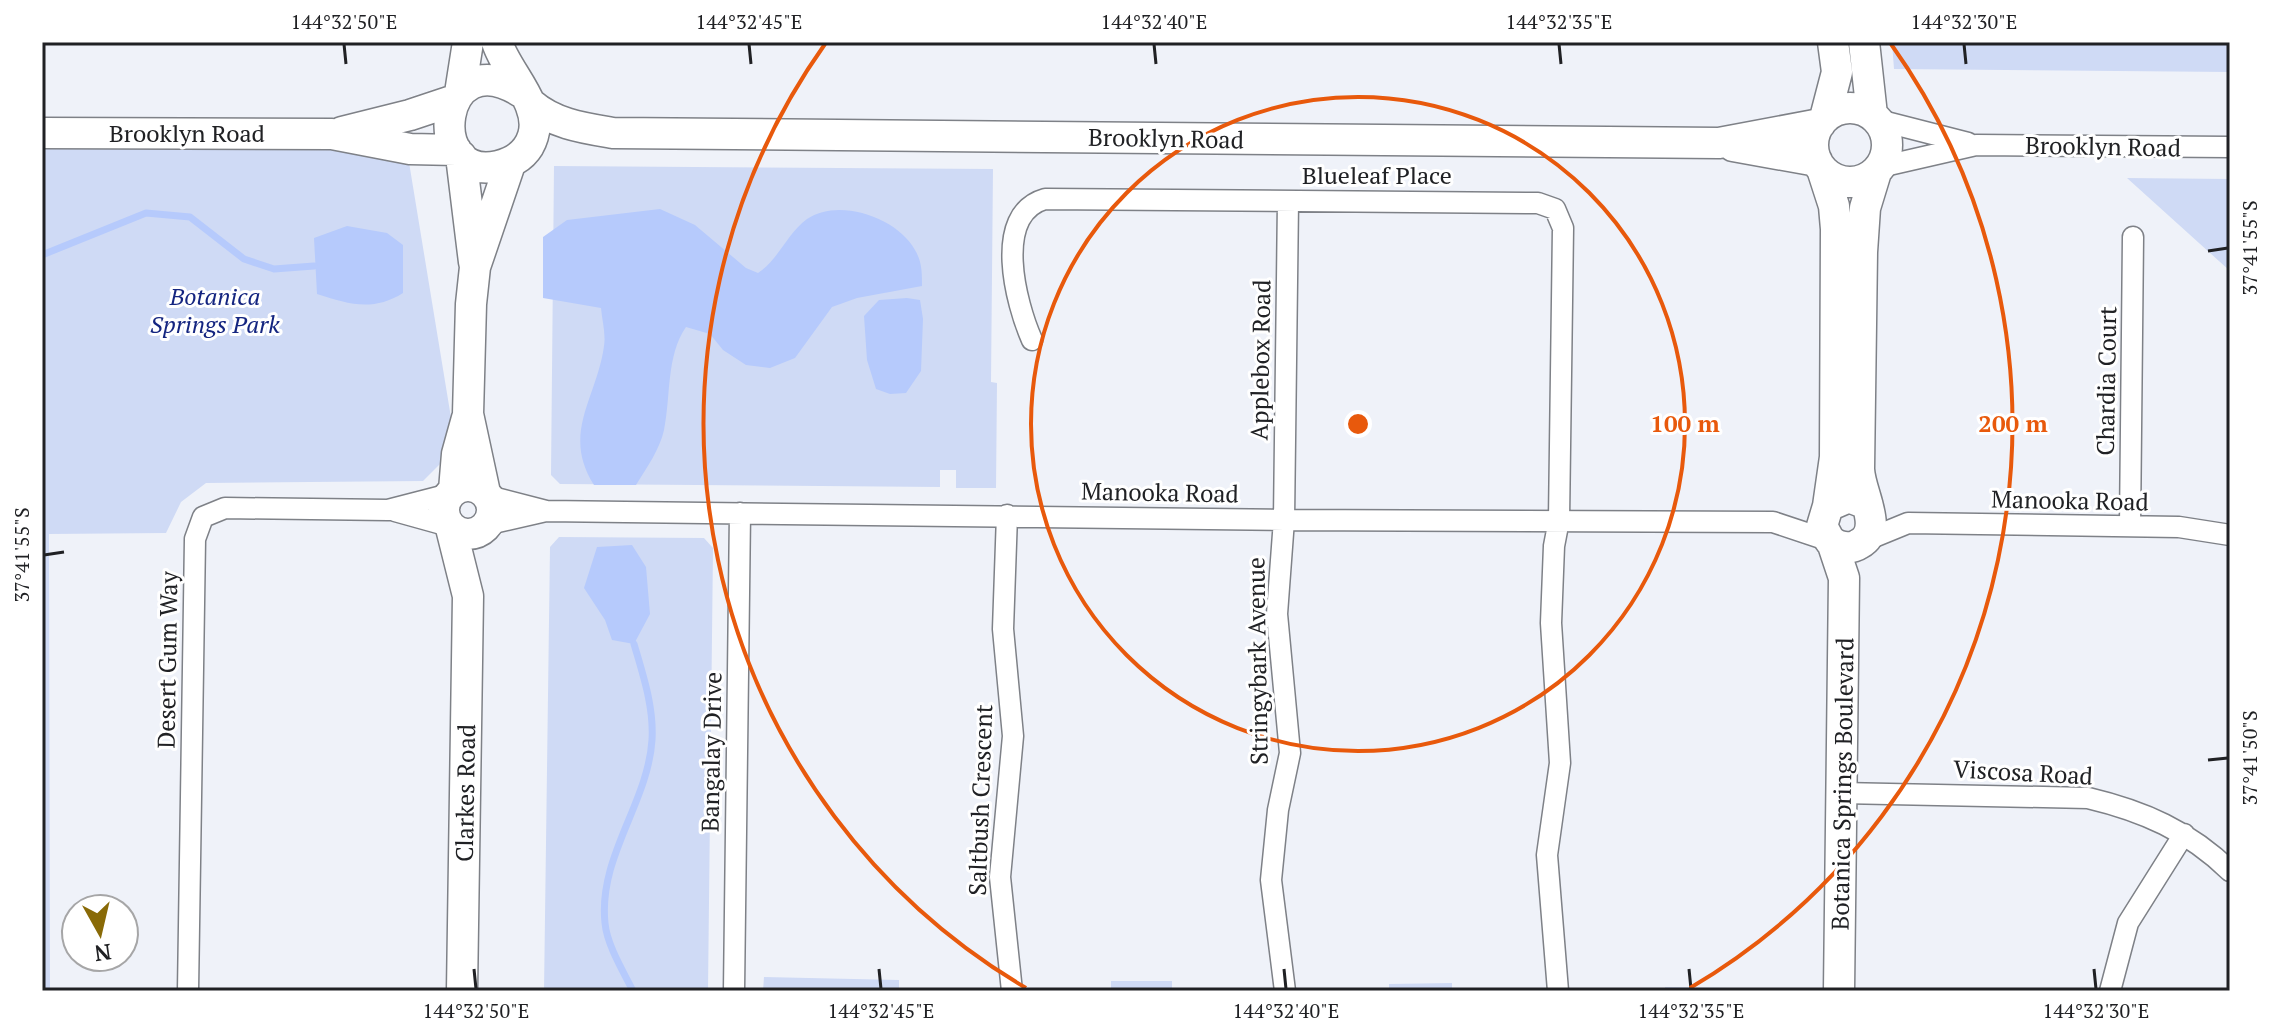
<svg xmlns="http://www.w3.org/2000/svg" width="2272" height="1033" viewBox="0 0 2272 1033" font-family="'PT Serif',serif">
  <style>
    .green { fill: #cfdaf5 }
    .water { fill: #b6cafc }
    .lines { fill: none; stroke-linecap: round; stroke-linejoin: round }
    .stream { stroke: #b6cafc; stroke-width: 7 }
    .street-casing { stroke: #7e8187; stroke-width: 23 }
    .secondary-casing { stroke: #7e8187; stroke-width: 33 }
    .street { stroke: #fff; stroke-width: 20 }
    .secondary { stroke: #fff; stroke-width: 30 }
    .ticks { fill: none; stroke: #202124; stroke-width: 3 }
    .ring { fill: none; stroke: #e8590c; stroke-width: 4 }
    .labels { text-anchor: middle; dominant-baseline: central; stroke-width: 6; stroke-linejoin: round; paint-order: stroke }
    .street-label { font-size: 24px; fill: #202124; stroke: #fff }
    .park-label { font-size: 24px; font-style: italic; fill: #142580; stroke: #fff }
    .centre { fill: #e8590c; stroke: #fff; stroke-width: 4 }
    .ring-label { font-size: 24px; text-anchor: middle; font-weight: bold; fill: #e8590c; stroke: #fff; stroke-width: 6; stroke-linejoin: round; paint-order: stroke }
    .neatline { fill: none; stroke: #202124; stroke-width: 3 }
    .ticks-label { font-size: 20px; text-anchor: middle; fill: #202124 }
  </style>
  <rect width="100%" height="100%" fill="#eff2f9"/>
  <path class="green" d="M1892 42H2230V72L1894 69Z
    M42 137 405 138 456 448 423 481 206 483 181 502 166 533 49 534 50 991H42Z
    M554 166 993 169 991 382 997 383 996 488H956V470H940V487L560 484 551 475Z
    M2127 178 2230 179V271Z
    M559 537 704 538 713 548 708 991H544L550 547Z
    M764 977 899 980V991H763Z
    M1111 981H1172V991H1111Z
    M1452 983V991H1389V984Z
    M1665 987 1803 989 1665 991Z"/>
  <path class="water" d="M660 209 695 225 746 268 758 273C779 259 786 235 807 219 839 197 898 218 915 250 922 262 922 272 922 286L857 298 832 307 795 358 770 368 746 365 723 350 710 334 686 327C666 356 671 396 664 430 660 449 646 469 636 485H594C561 433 597 398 604 346 606 334 602 320 601 308L543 298V237L567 220Z
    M347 226 387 233 403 245V293C373 312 348 304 317 294L314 238Z
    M907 298 920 300 923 319 921 371 906 393 890 394 876 389 867 360 864 316 879 300Z
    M632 545 646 567 650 614 634 644 612 640 605 620 584 588 597 547Z"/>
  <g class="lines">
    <path class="stream" d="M42 255 146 213 190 217 244 259 274 269 314 266
      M633 991C623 971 607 945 605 923 598 857 648 803 652 740 654 707 643 675 634 644"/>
    <g class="street-casing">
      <path id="street" d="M1878 120 1968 143
        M1880 167 1976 145 2230 147
        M1032 340C1016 304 992 214 1045 199L1538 203 1555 209 1563 228 1559 520 1554 546 1551 623 1560 763 1547 855 1558 991
        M488 496 546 511 1284 520 1773 522 1830 541
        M395 511 449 526
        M1007 515 1003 629 1013 736 1000 877 1012 991
        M489 524 546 511
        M2130 526 2133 237
        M1864 541 1908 523 2179 527 2230 535
        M1841 793 2088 798C2143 811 2189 831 2230 871
        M188 991 195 539 203 517 225 508 388 510 450 494
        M734 991 740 513
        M1285 991 1271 880 1278 810 1290 753 1277 614 1284 520 1288 201
        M2110 991 2128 923 2184 834"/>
    </g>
    <g class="secondary-casing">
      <path id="secondary" d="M497 42C506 72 543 104 533 136 528 153 515 162 498 166 424 184 437 39 521 92
        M1864 42 1872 115
        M460 93 468 42
        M531 104C554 124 583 128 613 133L1719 143 1820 124
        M1813 145a37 37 0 1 1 74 0a37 37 0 1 1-74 0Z
        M1825 118 1837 72 1833 42
        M342 132 410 115 455 100
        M42 133 332 134 410 149 456 150
        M1733 146 1817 161
        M461 156 474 262
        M1822 169 1834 206 1836 229 1835 457 1828 506
        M444 510a24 24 0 1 1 48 0a24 24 0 1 1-48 0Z
        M454 490 457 454 467 418
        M485 493 468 414 471 304 475 267 510 164
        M1864 503 1849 497 1828 506 1822 526 1830 541C1839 547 1850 550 1859 544 1885 530 1860 494 1859 469L1862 252 1865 208 1876 172
        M451 528 468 596 462 991
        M1832 542 1844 578 1839 991"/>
    </g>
    <use href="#street" class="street"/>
    <use href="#secondary" class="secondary"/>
  </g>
  <path class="ticks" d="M344 44 346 64M749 44 751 64M1154 44 1156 64M1559 44 1561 64M1964 44 1966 64M2208 251 2228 248M44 555 64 552M2208 760 2228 758M474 969 476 989M879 969 881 989M1284 969 1286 989M1689 969 1691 989M2094 969 2096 989"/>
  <g class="ring">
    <circle cx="1358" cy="424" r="327"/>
    <path d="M1026 988A655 655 0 0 1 825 44M1891 44A655 655 0 0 1 1690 988"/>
  </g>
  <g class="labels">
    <g class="street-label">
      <text x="187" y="133">Brooklyn Road</text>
      <text transform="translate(1166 138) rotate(1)">Brooklyn Road</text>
      <text transform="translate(2103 146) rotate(1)">Brooklyn Road</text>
      <text x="1377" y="175">Blueleaf Place</text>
      <text transform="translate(1260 360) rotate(-89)">Applebox Road</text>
      <text transform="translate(2106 381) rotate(-89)">Chardia Court</text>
      <text transform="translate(1160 492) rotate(1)">Manooka Road</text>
      <text transform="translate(2070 500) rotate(1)">Manooka Road</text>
      <text transform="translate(167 660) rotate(-89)">Desert Gum Way</text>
      <text transform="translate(1257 661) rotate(-91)">Stringybark Avenue</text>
      <text transform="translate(711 752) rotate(-89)">Bangalay Drive</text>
      <text transform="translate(2023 772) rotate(3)">Viscosa Road</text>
      <text transform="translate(1842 784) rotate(-89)">Botanica Springs Boulevard</text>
      <text transform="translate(465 793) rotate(-89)">Clarkes Road</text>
      <text transform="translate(980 800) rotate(-88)">Saltbush Crescent</text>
    </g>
    <g class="park-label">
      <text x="215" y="296">Botanica<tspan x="215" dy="28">Springs Park</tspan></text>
    </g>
  </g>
  <circle cx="1358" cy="424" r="12" class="centre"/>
  <g class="ring-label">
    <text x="1685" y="432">100 m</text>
    <text x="2013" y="432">200 m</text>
  </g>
  <rect width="2272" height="1033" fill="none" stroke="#ffffff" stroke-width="88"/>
  <g transform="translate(100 933) rotate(172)"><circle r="38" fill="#ffffff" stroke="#a6a6a7" stroke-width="2"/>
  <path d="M0-6L14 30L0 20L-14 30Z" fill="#896a07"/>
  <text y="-12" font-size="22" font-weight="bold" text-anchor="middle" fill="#202124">N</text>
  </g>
  <rect x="44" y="44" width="2184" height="945" class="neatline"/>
  <g class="ticks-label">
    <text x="344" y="29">144°32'50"E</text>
    <text x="749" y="29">144°32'45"E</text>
    <text x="1154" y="29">144°32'40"E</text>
    <text x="1559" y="29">144°32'35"E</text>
    <text x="1964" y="29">144°32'30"E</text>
    <text transform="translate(2250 248) rotate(-90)" y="7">37°41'55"S</text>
    <text transform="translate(22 555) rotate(-90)" y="7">37°41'55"S</text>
    <text transform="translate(2250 758) rotate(-90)" y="7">37°41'50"S</text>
    <text x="476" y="1018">144°32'50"E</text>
    <text x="881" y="1018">144°32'45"E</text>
    <text x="1286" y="1018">144°32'40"E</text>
    <text x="1691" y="1018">144°32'35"E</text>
    <text x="2096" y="1018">144°32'30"E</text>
  </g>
</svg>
